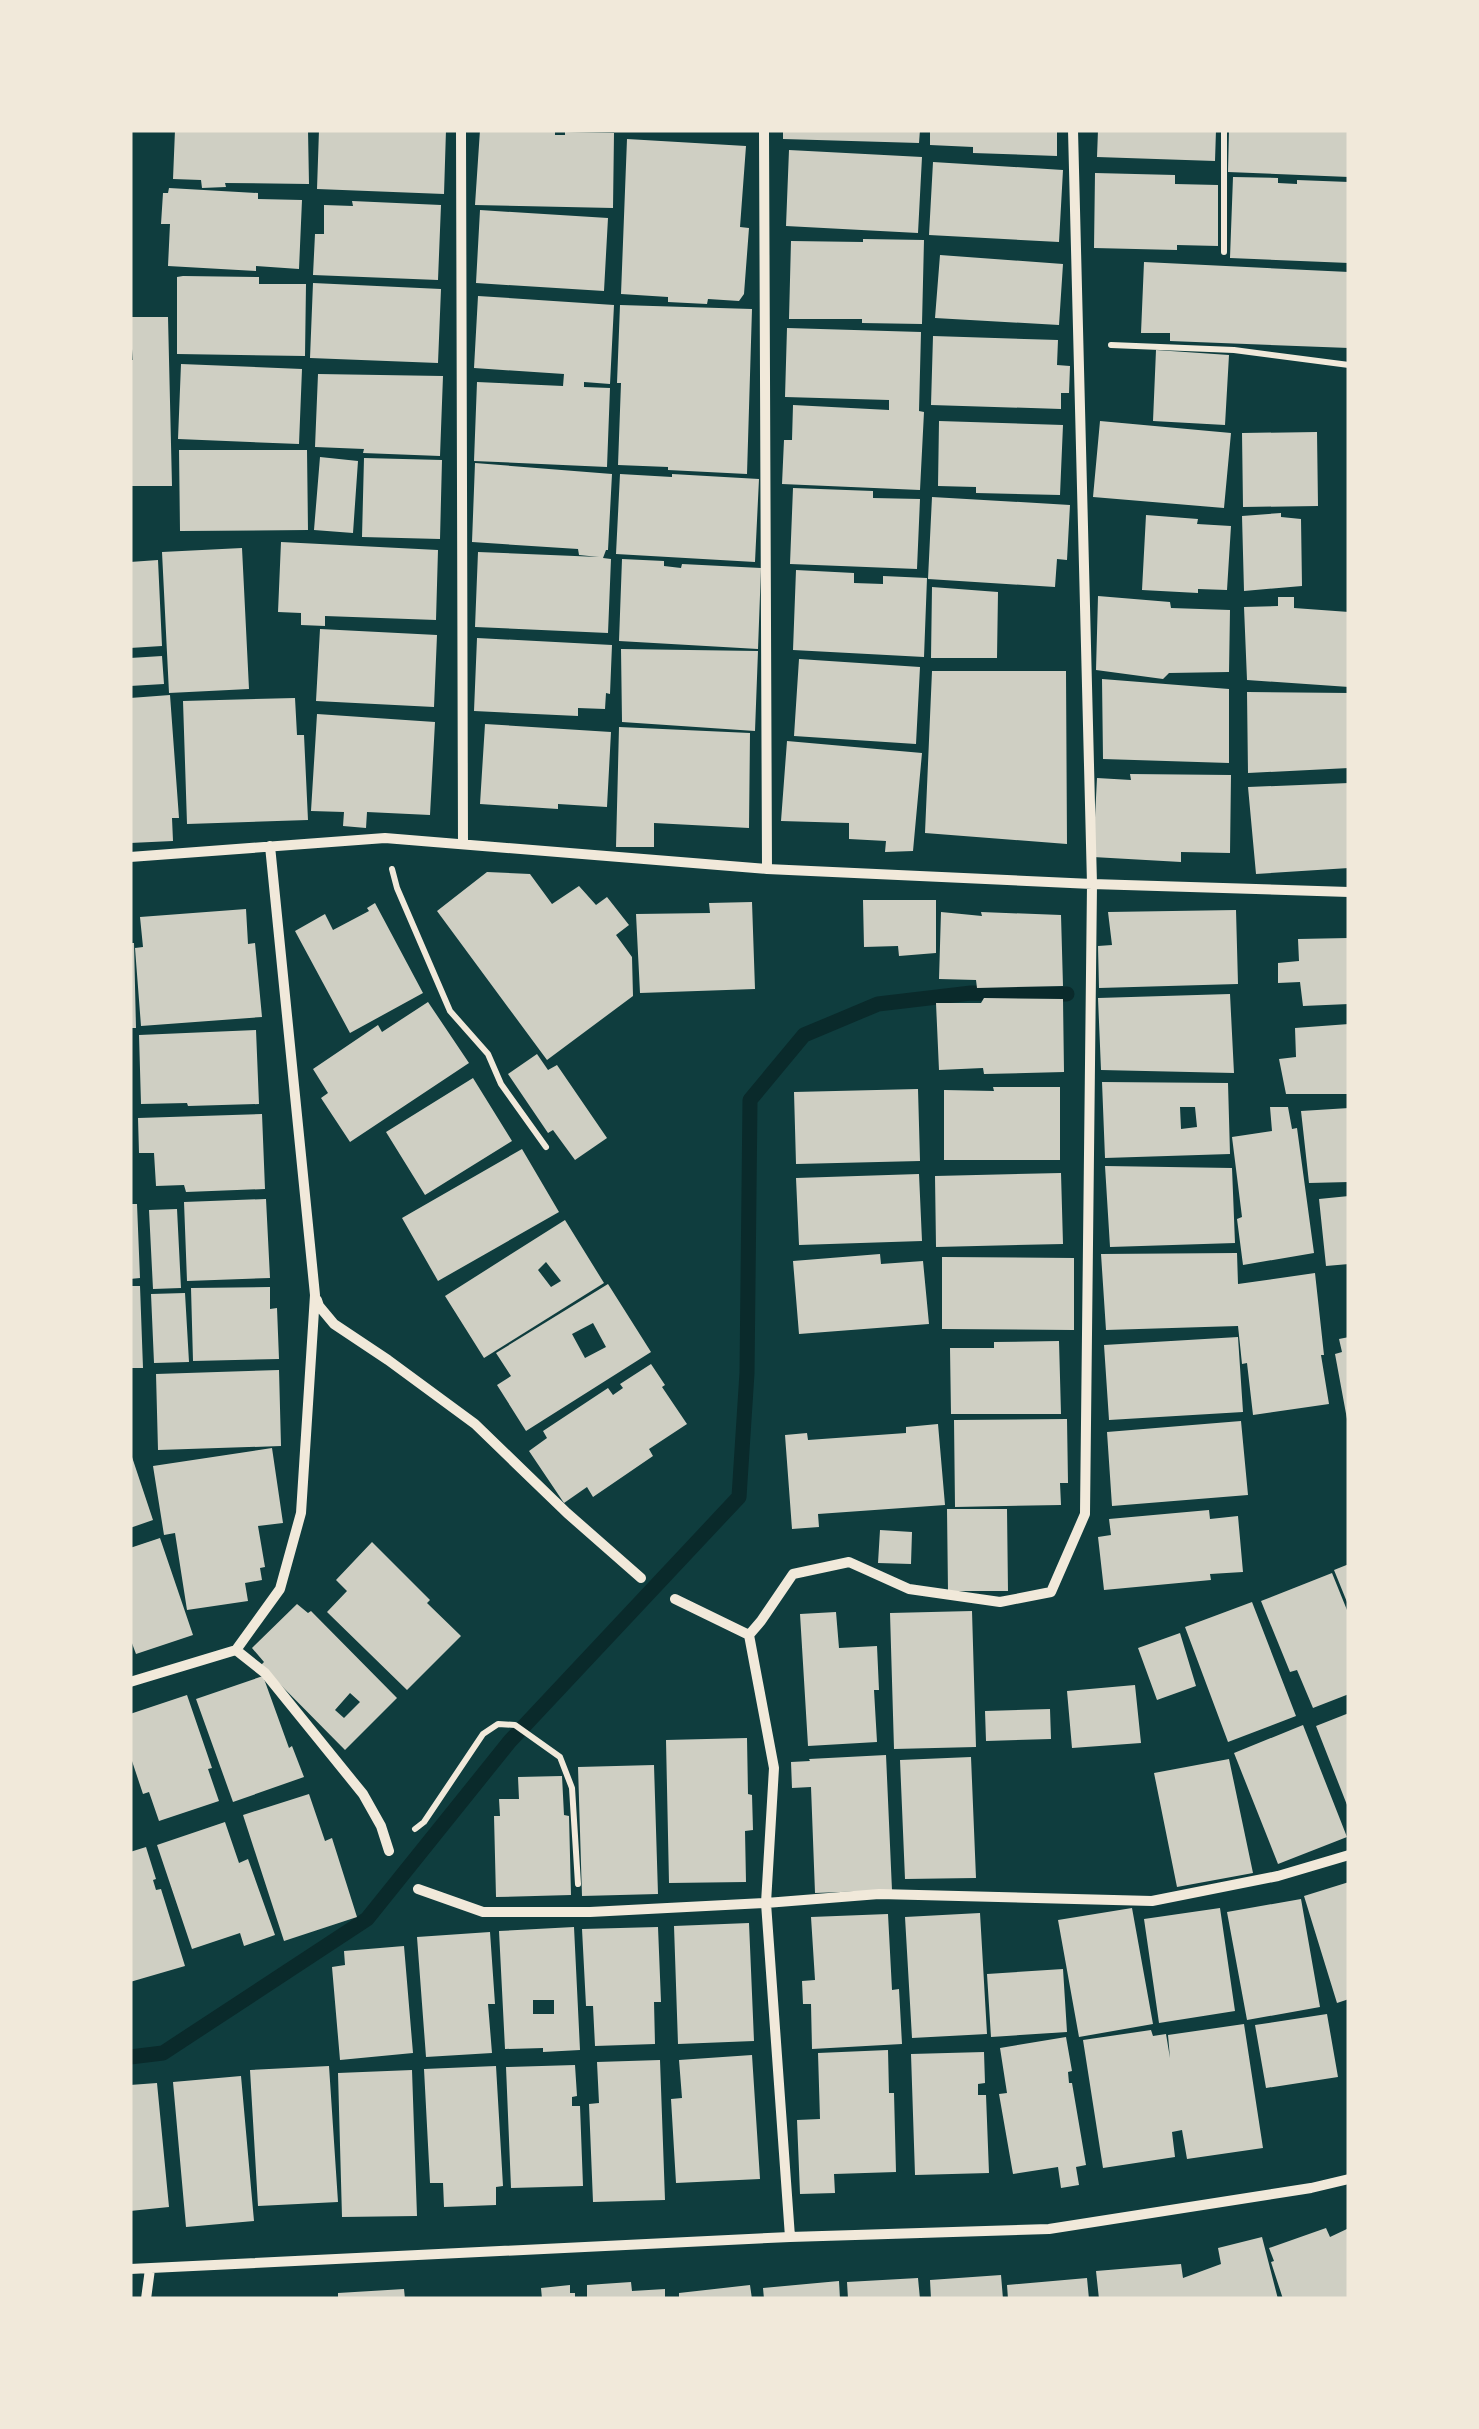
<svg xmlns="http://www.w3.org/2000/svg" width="1479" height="2429" viewBox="0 0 1479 2429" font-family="'Public Sans',sans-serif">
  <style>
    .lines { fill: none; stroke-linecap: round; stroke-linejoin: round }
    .stream { stroke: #0a2a2b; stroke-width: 15 }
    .building { fill: #cfcfc3; fill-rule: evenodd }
    .path { stroke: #f1e9da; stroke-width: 6 }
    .minor { stroke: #f1e9da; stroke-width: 10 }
  </style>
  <rect width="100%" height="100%" fill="#0f3d3e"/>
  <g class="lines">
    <path class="stream" d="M130 2057 163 2053 367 1919 510 1741 739 1497 747 1373 750 1100 804 1035 878 1004 971 993 1067 994"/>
  </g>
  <path class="building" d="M175 130H308L309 184 225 183 226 187 202 188 201 180 173 179Z
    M319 130H446L444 194 317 189Z
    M480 130H555V135H565V132L614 133 613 208 475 205Z
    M783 130H920L919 143 783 139Z
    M930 130H1057V156L973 153V147L930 145Z
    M1098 130H1216L1215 161 1097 157Z
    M1229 130H1349V177L1228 172Z
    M627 139 746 146 740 227 749 228 744 294 739 301 708 299 707 304 668 302V297L621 294Z
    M789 150 922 157 918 233 786 226Z
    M933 162 1063 170 1059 242 929 235Z
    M1095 173 1175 175V184L1218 185V246L1177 245V250L1094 248Z
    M1233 177 1278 178V183L1297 184V180L1349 182V263L1230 258Z
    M169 188 258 193V199L302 200 299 269 256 266V271L168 266 170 224H161L163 193H168Z
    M352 201 441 205 438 280 313 275 315 234H324V205L353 206Z
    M480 210 608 218 604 291 476 283Z
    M863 239 924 240 922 324 862 323V319H789L791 241 863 242Z
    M940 255 1063 264 1059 325 935 318Z
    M1144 262 1349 272V348L1170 341V333H1141Z
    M183 276 259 277V284H306L305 356 177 354V277Z
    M313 283 441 289 438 363 310 358Z
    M478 296 614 305 610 384 584 382V387L610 388 607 467 474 461 477 382 563 386 564 374 474 368Z
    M620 305 752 309 747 474 668 470V467L618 465 621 383H617Z
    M130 317H168L172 486H130V360H133L132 349H130Z
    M787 328 921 332 919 411 924 412 920 490 782 484 784 440H792L793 405 889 410V400L785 397Z
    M933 336 1058 340 1057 365 1070 366 1069 393H1061V409L931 405Z
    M1156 350 1229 355 1225 425 1153 421Z
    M181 364 302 369 299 444 178 439Z
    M318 374 443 376 440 456 363 453 364 449 315 447Z
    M939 421 1063 425 1060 495 976 493V487L938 486Z
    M1100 421 1231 433 1224 508 1093 497Z
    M1317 432 1318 506 1243 507 1242 433Z
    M179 450H307L308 530 180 531Z
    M320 457 358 461 353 533 314 530Z
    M364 458 442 460 440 539 362 537Z
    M475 463 612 474 608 550H606L603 558 611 559 608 633 475 627 478 552 599 557 579 555 578 549 472 542Z
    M620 474 672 477V474L759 479 755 562 616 554Z
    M793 488 873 491V498L920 499 917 569 790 564Z
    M932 497 1070 505 1067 560 1057 559 1055 587 928 579Z
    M1281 513V517L1301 519 1302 586 1244 591 1242 516Z
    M1146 515 1198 519 1197 524 1231 526 1227 590 1198 589V593L1142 590Z
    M281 542 438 550 436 620 325 616V626L301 625V613L278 612Z
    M242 548 249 689 169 693 162 552Z
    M622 559 664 561V566L681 568 682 564 761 568 758 649 619 641Z
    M158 560 162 646 130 648V562Z
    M796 570 854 573V583L883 584V576L927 578 924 657 793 650Z
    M932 587 998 592 997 658H931Z
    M1098 596 1170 602 1171 608 1230 610 1229 672 1169 673 1163 679 1096 670Z
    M1278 597H1294V608L1349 612V687L1247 680 1244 607 1278 606Z
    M320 629 437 635 434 707 316 701Z
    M477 638 612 645 610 694 606 693 605 709 578 708V716L474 711Z
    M621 649 758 651 755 731 622 722Z
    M162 656 164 684 130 686V658Z
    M799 659 920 667 916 744 794 736Z
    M932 671H1066L1067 844 925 833Z
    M1102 679 1229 689V763L1103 759Z
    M1247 692 1349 693V768L1248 773Z
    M170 695 179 818H172L173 841 130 843V698Z
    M295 698 297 735H304L308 820 187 824 183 701Z
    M317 714 435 722 430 815 367 812 366 828 343 826 344 812 311 811Z
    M485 724 611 732 607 807 558 804V809L480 804Z
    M619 727 750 733 749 828 654 823V847H616Z
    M787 741 922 753 913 851 885 852 886 841 849 839V823L781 821Z
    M1130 774 1231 775 1230 853 1181 852V862L1093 857 1097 778 1131 780Z
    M1349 783V868L1256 874 1248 787Z
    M487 872 530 874 552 904 579 886 596 905 607 897 629 925 616 935 632 957 633 996 547 1060 437 911Z
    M863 900H936V953L899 956 898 946 864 947Z
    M752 902 755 989 640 993 636 914 710 913 709 903Z
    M375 903 423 993 350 1033 295 931 325 914 333 930 369 911 367 908Z
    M246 909 248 944 255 943 262 1017 141 1026 135 948 143 947 140 917Z
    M1236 910 1238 984 1099 988 1098 946 1112 945 1108 912Z
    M941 912 982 916 981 912 1061 915 1063 986 977 988 976 980 939 979Z
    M1349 938V1004L1303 1006 1300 982 1278 983V963L1299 961 1298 939Z
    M130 943H134L136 1028H130Z
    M1230 994 1234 1073 1101 1070 1098 998Z
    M984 998 1063 999 1064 1072 984 1074 983 1068 939 1070 936 1003H981Z
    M428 1002 469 1063 350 1142 321 1098 328 1093 313 1069 378 1025 382 1032Z
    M1349 1024V1094H1286L1279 1059 1296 1057 1295 1028Z
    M256 1030 259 1104 188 1106 187 1103 141 1104 139 1035Z
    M537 1054 548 1070 557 1065 607 1138 575 1160 553 1130 548 1133 508 1074Z
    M473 1078 512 1141 425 1195 386 1132Z
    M1102 1082 1228 1083 1230 1154 1105 1158ZM1180 1107H1195L1197 1127 1181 1129Z
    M993 1087H1060V1160H944V1090L994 1091Z
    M918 1089 920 1161 796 1164 794 1092Z
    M1270 1107H1288L1292 1129 1297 1128 1314 1253 1243 1265 1237 1219 1242 1217 1232 1137 1272 1131Z
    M1349 1108V1182L1309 1183 1301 1111Z
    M262 1114 265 1189 186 1192 184 1185 156 1186 154 1153H139L138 1118Z
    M522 1149 559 1212 438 1281 402 1218Z
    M1105 1166 1232 1168 1235 1243 1110 1247Z
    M1061 1173 1063 1244 936 1247 935 1176Z
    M919 1174 922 1241 799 1245 796 1178Z
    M1349 1196V1264L1326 1266 1319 1199Z
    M266 1199 270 1278 187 1281 184 1202Z
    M130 1204H137L140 1278 130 1279Z
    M177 1209 181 1288 153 1289 149 1210Z
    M565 1220 604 1283 484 1358 445 1296ZM546 1262 561 1281 551 1287 538 1270Z
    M1237 1253 1238 1284 1315 1273 1324 1355H1321L1329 1404 1253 1415 1247 1363 1242 1364 1238 1326 1106 1330 1101 1254Z
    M880 1254 881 1264 923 1261 929 1324 799 1334 793 1261Z
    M942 1257 1074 1258V1330L942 1329Z
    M608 1284 651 1352 526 1431 497 1385 511 1376 496 1353ZM593 1323 606 1347 585 1358 572 1334Z
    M130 1286H140L143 1368H130Z
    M270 1287V1309L277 1308 279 1359 193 1361 191 1288Z
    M185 1293 189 1362 154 1363 151 1294Z
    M1238 1337 1243 1412 1109 1420 1104 1345Z
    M1349 1337V1419H1347L1335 1354 1342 1352 1339 1339Z
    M1059 1341 1061 1414H951L950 1348H994V1342Z
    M651 1364 665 1385 662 1387 687 1424 649 1449 653 1456 593 1497 587 1487 564 1503 529 1451 547 1438 543 1431 608 1388 613 1395 623 1388 620 1384Z
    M279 1370 281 1446 158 1450 156 1374Z
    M1067 1419 1068 1483H1060L1061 1505 955 1507 954 1420Z
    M1241 1421 1248 1495 1112 1506 1107 1432Z
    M938 1424 945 1505 818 1514 819 1527 792 1529 785 1435 807 1433 808 1440 906 1433V1427Z
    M272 1448 283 1523 258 1526 265 1567 260 1568 262 1580 245 1583 248 1601 187 1610 175 1533 164 1535 153 1466Z
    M130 1451 153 1520 130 1528Z
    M947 1509H1007L1008 1591H948Z
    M1209 1510 1210 1519 1238 1516 1243 1572 1210 1574 1211 1580 1104 1590 1098 1537 1111 1535 1109 1519Z
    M880 1530 912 1532 911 1564 878 1563Z
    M160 1538 193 1635 136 1654 130 1638V1548Z
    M372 1542 430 1600 427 1603 461 1636 407 1690 327 1612 347 1591 336 1580Z
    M1349 1564V1607L1334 1570Z
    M1332 1573 1349 1615V1694L1313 1708 1297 1670 1290 1672 1261 1601Z
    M1252 1602 1296 1716 1228 1742 1185 1627Z
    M297 1604 308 1613 311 1611 397 1698 345 1750 261 1665 264 1662 252 1648ZM350 1693 360 1702 344 1718 335 1710Z
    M972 1611 976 1747 894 1749 890 1613Z
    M836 1612 839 1648 877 1646 879 1690H874L877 1742 808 1746 800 1614Z
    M1180 1633 1196 1686 1157 1700 1138 1648Z
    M263 1676 289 1748 292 1746 304 1777 233 1802 196 1699Z
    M1135 1685 1141 1743 1072 1748 1067 1691Z
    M187 1695 212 1768 208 1769 219 1801 159 1821 149 1792 143 1794 130 1755V1714Z
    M1050 1709 1051 1739 986 1741 985 1711Z
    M1349 1713V1810L1316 1726Z
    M1303 1725 1347 1837 1278 1864 1234 1753Z
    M747 1738 748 1794 752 1795 753 1830 745 1831 746 1882 669 1883 666 1740Z
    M886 1755 892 1890 815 1893 811 1787 792 1788 791 1762 810 1761 809 1759Z
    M971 1757 976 1878 905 1879 900 1760Z
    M1229 1759 1253 1873 1177 1887 1154 1773Z
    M654 1765 658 1894 582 1896 578 1767Z
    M562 1776 564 1815 569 1816 571 1895 496 1897 494 1816H500L499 1799H519L518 1777Z
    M309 1794 325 1841 332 1838 357 1917 284 1941 243 1815Z
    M225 1822 239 1863 248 1859 275 1935 244 1946 240 1933 192 1949 157 1845Z
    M146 1847 156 1879 153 1880 156 1890 161 1889 185 1966 130 1982V1852Z
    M1349 1882V1999L1337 2003 1304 1896Z
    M1301 1899 1320 2007 1247 2020 1227 1912Z
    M1132 1908 1153 2024 1079 2037 1058 1920Z
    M1220 1908 1235 2011 1159 2023 1144 1919Z
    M980 1913 987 2034 912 2038 905 1917Z
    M888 1914 892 1990 899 1989 902 2044 812 2049 811 2004H803L802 1981 815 1980 811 1917Z
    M749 1923 754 2041 678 2044 674 1926Z
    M574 1927 580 2050 543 2052V2048L505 2049 499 1931ZM533 2000H554V2014H533Z
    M658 1927 661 2002H654L655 2044 595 2046 593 2006H586L582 1929Z
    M490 1932 495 2004H488L492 2053 426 2057 417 1937Z
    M404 1946 413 2053 340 2060 332 1967 345 1965 344 1951Z
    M1063 1969 1067 2032 991 2037 987 1974Z
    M1327 2014 1338 2077 1266 2088 1255 2025Z
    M1244 2024 1263 2148 1187 2159 1182 2130 1172 2132 1175 2157 1103 2168 1083 2040 1151 2030 1153 2036 1166 2034 1170 2058 1168 2035Z
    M1066 2037 1072 2071 1068 2072 1069 2083H1072L1086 2165 1076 2167 1079 2185 1061 2188 1058 2167 1013 2174 999 2094 1007 2093 1000 2048Z
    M888 2050 889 2093H894L896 2172 834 2174 835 2193 800 2194 797 2120 820 2119 818 2053Z
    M984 2052 985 2083 978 2084V2095H986L989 2173 915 2175 911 2054Z
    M752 2055 760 2179 676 2183 671 2099 682 2098 679 2060Z
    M660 2060 665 2200 593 2202 589 2104 599 2103 597 2062Z
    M575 2065 577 2096 572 2097V2106H580L583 2186 511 2188 506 2067Z
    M329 2066 338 2202 258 2206 250 2070Z
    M496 2066 503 2186 496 2187V2205L444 2207 443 2183H430L424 2069Z
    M412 2070 417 2216 342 2217 338 2073Z
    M241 2076 254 2221 186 2227 173 2082Z
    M157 2083 169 2207 130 2211V2085Z
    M1326 2228 1330 2237 1349 2228V2299H1283L1271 2262 1274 2261 1269 2248Z
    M1262 2237 1278 2299H1099L1096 2271 1181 2264 1183 2278 1221 2264 1218 2248Z
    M1001 2275 1003 2299H931L930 2280Z
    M918 2278 920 2299H848L847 2282Z
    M1087 2278 1089 2299H1008L1007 2285Z
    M839 2281 840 2299H764L763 2288Z
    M631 2282 632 2291 665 2289V2299H587V2285Z
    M570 2285V2293H575V2299H542L541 2288Z
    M750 2285 752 2299H679V2293Z
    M404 2289 405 2299H338V2293Z"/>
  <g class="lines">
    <path class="path" d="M1224 252V130
      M1111 345 1234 350 1349 365
      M392 869 397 888 450 1011 488 1054 501 1084 546 1147
      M415 1829 424 1822 483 1734 498 1724 515 1725 560 1757 572 1788 578 1884"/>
    <path class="minor" d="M461 130 463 844
      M764 130 767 869
      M130 857 385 838 767 869 1092 884 1349 892
      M317 1300 319 1306 334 1324 388 1360 475 1424 567 1513 641 1578
      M675 1599 749 1635
      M749 1635 761 1621 793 1574 849 1562 909 1589 1000 1602 1051 1592 1085 1514 1092 884 1073 130
      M749 1635 774 1768 766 1903 790 2237
      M236 1650 265 1673 363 1794 381 1826 389 1851
      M130 1682 236 1650 280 1589 301 1513 315 1295 270 846
      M418 1889 483 1912H590L766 1903 879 1894 1152 1901 1278 1876 1349 1855
      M130 2269 790 2237 1049 2229 1311 2188 1349 2179
      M146 2299 150 2269"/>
  </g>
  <rect width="1479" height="2429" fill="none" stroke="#f1e9da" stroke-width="265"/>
</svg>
